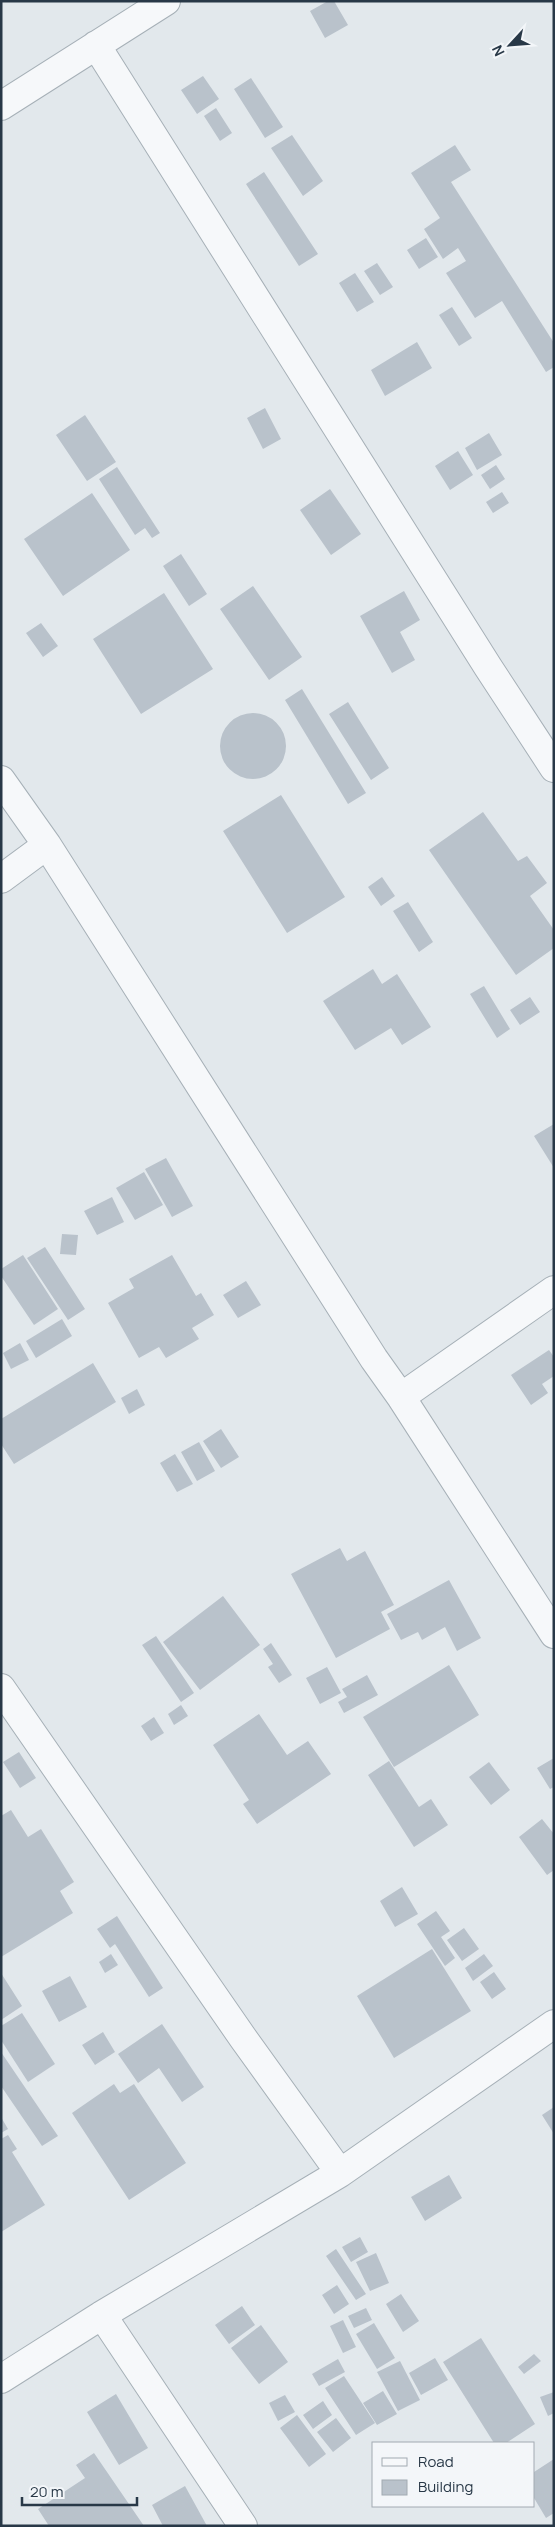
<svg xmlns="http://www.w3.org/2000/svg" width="555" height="2527" viewBox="0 0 555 2527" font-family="Manrope,sans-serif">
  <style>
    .building { fill: #b9c2cb }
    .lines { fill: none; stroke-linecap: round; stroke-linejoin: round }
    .minor-casing { stroke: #a6b0b7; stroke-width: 30 }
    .minor { stroke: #f6f8fa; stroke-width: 28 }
  </style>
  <rect width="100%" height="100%" fill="#e2e8ec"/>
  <path class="building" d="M328 1H334L348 25 325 38 310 11Z
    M203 76 219 99 197 114 181 90Z
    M251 78 283 127 265 138 234 89Z
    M216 108 232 133 220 141 204 116Z
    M292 135 323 181 303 196 271 148Z
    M455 145 471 170 451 182 554 343V367L546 372 502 301 475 318 446 273 466 261 458 248 443 259 424 229 440 218 411 173Z
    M264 172 318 254 299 266 246 184Z
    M426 238 438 257 419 269 407 250Z
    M377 263 393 287 380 295 364 271Z
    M355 273 374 302 357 312 339 283Z
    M452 307 472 338 459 346 439 315Z
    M417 342 432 368 385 396 371 370Z
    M265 408 281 439 263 449 247 418Z
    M85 415 116 462 87 481 56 435Z
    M489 433 502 455 477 470 465 448Z
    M458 451 473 475 450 490 435 466Z
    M496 465 505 479 490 489 481 475Z
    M117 467 160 533 152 538 145 528 135 535 99 479Z
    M330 489 361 534 331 555 300 510Z
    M502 492 509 503 493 513 486 502Z
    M92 493 130 550 63 596 24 539Z
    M181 554 207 594 189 606 163 566Z
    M253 586 302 657 269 680 220 609Z
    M404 591 420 620 400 632 415 660 392 673 360 616Z
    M164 593 213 669 141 714 93 639Z
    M41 623 58 646 43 657 26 633Z
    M302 689 366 793 348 804 285 700Z
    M348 702 389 768 371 780 329 714Z
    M220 746a33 33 0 1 1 66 0a33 33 0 1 1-66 0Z
    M281 795 345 897 287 933 223 831Z
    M483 812 518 861 527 856 547 883 530 896 554 930V948L516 975 429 850Z
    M382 877 395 896 381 906 368 887Z
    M408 902 433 942 419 952 393 911Z
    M373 969 382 984 397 974 431 1027 402 1045 391 1028 355 1050 323 1001Z
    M484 986 510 1029 497 1038 470 994Z
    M530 997 540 1012 520 1025 510 1010Z
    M554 1124V1168L534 1136Z
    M166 1158 193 1206 172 1217 145 1169Z
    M144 1172 163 1205 135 1220 116 1188Z
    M112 1197 124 1222 97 1235 84 1211Z
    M62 1234 78 1235 76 1255 60 1254Z
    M45 1247 85 1309 68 1320 27 1258Z
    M23 1255 58 1309 34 1325 1 1276V1269Z
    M172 1255 196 1296 201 1293 214 1315 192 1328 199 1339 166 1358 159 1347 139 1358 108 1303 134 1288 129 1279Z
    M246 1281 261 1305 238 1318 223 1295Z
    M62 1319 72 1336 36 1358 26 1341Z
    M20 1343 29 1360 11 1369 3 1353Z
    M549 1350 554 1357V1376L542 1384 548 1393 531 1405 511 1375Z
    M93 1363 116 1402 14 1464 1 1444V1419Z
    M137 1389 145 1405 129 1414 121 1398Z
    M221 1429 239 1457 221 1468 203 1441Z
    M199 1442 215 1471 197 1481 181 1452Z
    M175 1454 193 1484 177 1492 160 1463Z
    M340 1548 347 1561 365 1551 394 1605 381 1612 390 1629 336 1658 291 1574Z
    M449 1580 481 1638 457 1651 445 1627 422 1640 418 1632 401 1640 387 1614Z
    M223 1596 260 1645 200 1690 163 1642Z
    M156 1636 194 1693 181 1702 142 1645Z
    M271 1643 292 1675 279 1683 268 1667 273 1664 263 1649Z
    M449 1665 479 1715 394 1767 363 1717Z
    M327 1667 341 1693 320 1704 306 1678Z
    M367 1675 378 1695 344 1713 338 1702 347 1697 342 1689Z
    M181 1705 188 1716 174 1725 168 1714Z
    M259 1714 287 1755 308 1741 331 1774 257 1824 243 1804 249 1800 213 1745Z
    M154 1717 164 1733 151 1741 141 1726Z
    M19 1752 36 1778 20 1788 3 1762Z
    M554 1758V1787L550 1789 537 1768Z
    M389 1761 419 1807 431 1799 448 1825 414 1847 368 1775Z
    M489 1762 510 1790 491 1805 469 1777Z
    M11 1810 28 1837 41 1829 74 1882 60 1891 73 1913 1 1957V1816Z
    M542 1819 554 1834V1870L547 1875 519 1837Z
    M402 1887 418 1914 395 1927 380 1901Z
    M436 1911 450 1931 441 1937 455 1958 445 1966 417 1924Z
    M117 1916 163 1988 149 1997 115 1944 110 1948 97 1929Z
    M464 1928 479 1949 462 1961 447 1940Z
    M432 1949 471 2011 394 2058 357 1996Z
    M111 1954 118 1965 105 1973 99 1962Z
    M484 1954 493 1966 473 1981 465 1968Z
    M494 1972 506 1989 492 1999 480 1982Z
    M1 1973 22 2006 1 2020Z
    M70 1976 87 2007 59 2022 42 1991Z
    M22 2013 55 2064 28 2082 1 2040V2026Z
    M162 2024 204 2087 182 2102 159 2068 138 2083 118 2054Z
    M103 2032 115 2052 95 2065 82 2045Z
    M1 2052 58 2136 42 2146 1 2086Z
    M114 2084 120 2093 134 2084 186 2163 129 2200 72 2113Z
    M554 2107V2134L542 2115Z
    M1 2117 8 2129 1 2133Z
    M8 2135 17 2149 12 2152 45 2205 1 2232V2139Z
    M449 2175 462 2198 425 2221 411 2197Z
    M360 2237 368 2252 351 2262 342 2247Z
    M336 2249 366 2294 356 2300 326 2256Z
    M376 2253 389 2283 370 2291 356 2262Z
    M337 2285 349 2304 334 2314 322 2295Z
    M401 2294 419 2321 403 2332 386 2304Z
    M242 2306 255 2325 229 2344 215 2325Z
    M366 2308 372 2320 354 2328 348 2316Z
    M343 2320 356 2347 343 2353 330 2326Z
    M374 2323 395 2358 377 2369 356 2334Z
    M261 2325 288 2362 259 2384 231 2348Z
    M481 2338 535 2424 506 2443H494L443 2362Z
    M534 2354 541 2361 524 2374 518 2367Z
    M435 2358 448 2380 421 2395 409 2373Z
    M338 2359 345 2372 319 2386 312 2374Z
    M400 2361 420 2400 398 2411 377 2372Z
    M344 2376 375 2423 356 2435 325 2388Z
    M383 2391 397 2414 377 2425 363 2403Z
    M554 2392V2413L548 2416 540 2397Z
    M116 2394 148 2448 119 2465 87 2412Z
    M285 2395 295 2412 278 2421 269 2403Z
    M323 2401 332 2415 313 2429 303 2415Z
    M297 2415 326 2454 309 2467 280 2428Z
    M336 2418 351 2438 333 2452 317 2432Z
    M94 2453 144 2526H49L38 2509 85 2478 76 2465Z
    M554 2459V2513L546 2518 534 2498V2472Z
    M185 2486 207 2526H163L152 2505Z"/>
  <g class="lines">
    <g class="minor-casing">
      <path id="minor" d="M96 45 488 667 554 768
        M1 106 166 1
        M1 780 47 845 374 1359 401 1397 554 1634
        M1 879 47 845
        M401 1397 554 1290
        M1 1688 243 2038 340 2173
        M102 2315 243 2526
        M1 2379 102 2315 340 2173 554 2024"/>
    </g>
    <use href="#minor" class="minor"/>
  </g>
  <rect width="555" height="2527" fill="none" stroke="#283847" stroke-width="5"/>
  <rect x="372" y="2442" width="162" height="65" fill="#f3f6f9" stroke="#a2aab2"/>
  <rect x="382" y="2458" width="25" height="8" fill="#f6f8fa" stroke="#a2aab2"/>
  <text x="418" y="2467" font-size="15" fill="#283847">Road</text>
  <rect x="382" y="2480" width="25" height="15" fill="#b9c2cb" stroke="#a2aab2"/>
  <text x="418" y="2492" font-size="15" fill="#283847">Building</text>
  <g transform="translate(510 45) rotate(244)" stroke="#f3f6f9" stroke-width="4" paint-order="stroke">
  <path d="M0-4L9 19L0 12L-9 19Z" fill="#283847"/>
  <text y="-8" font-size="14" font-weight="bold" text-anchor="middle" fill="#283847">N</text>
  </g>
  <path d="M22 2497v8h115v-8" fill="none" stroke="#283847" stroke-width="2.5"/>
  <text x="30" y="2497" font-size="15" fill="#283847" stroke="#f3f6f9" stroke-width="4" paint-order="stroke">20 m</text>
</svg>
